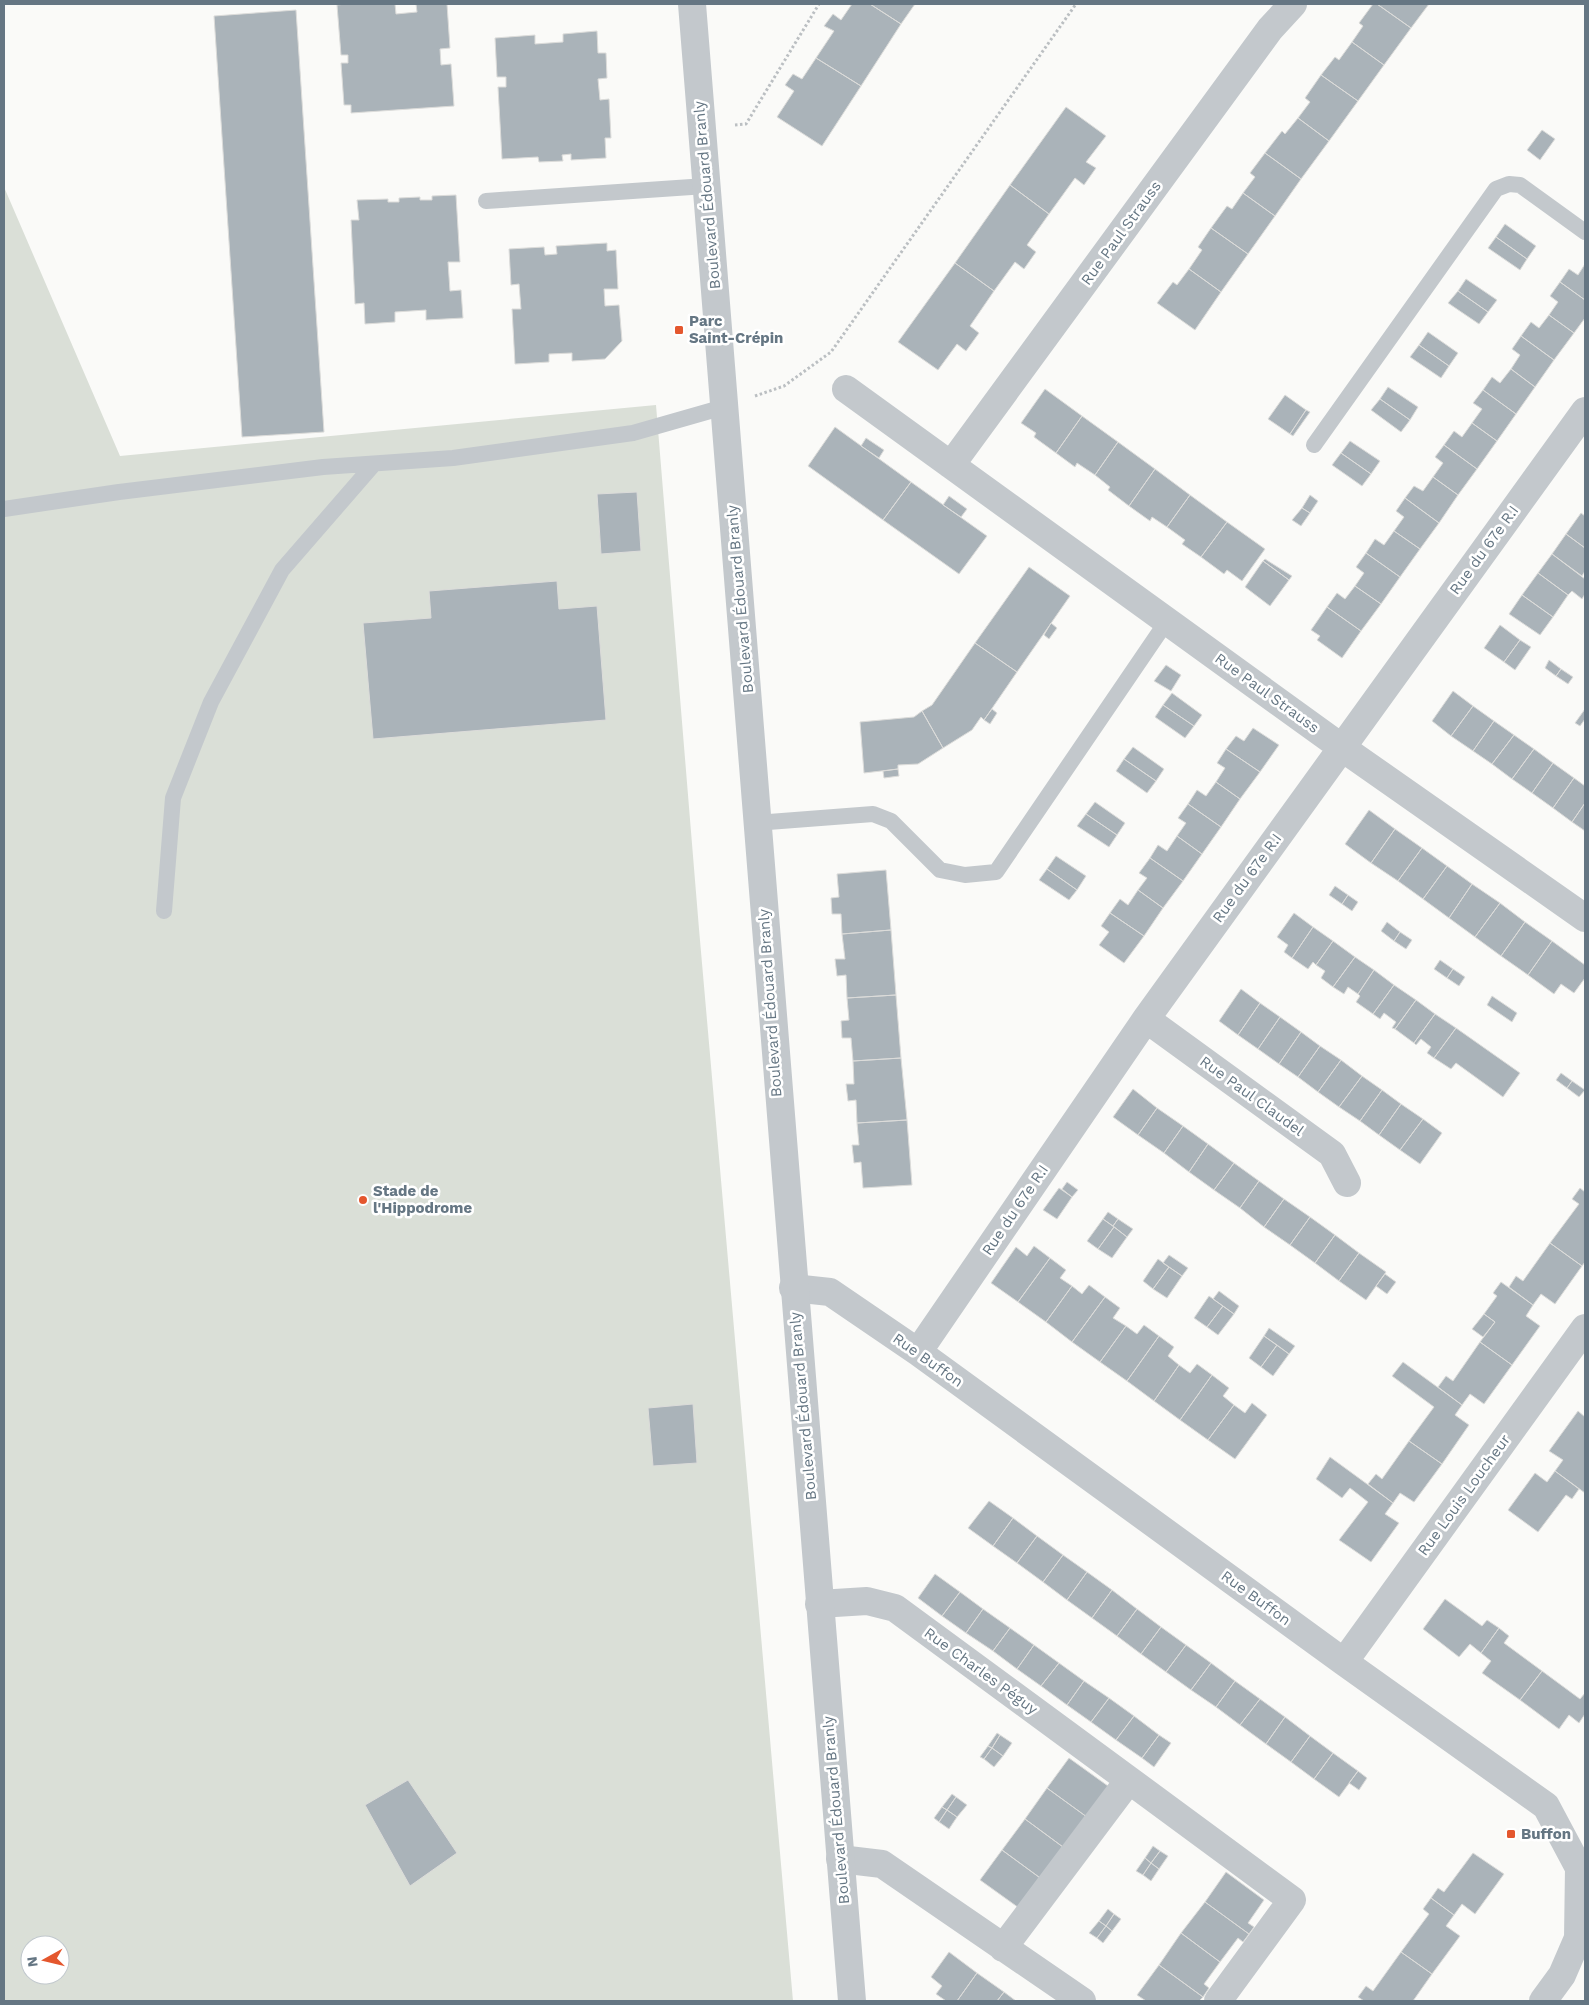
<svg xmlns="http://www.w3.org/2000/svg" width="1589" height="2005" viewBox="0 0 1589 2005" font-family="'Work Sans',sans-serif">
  <style>
    .green { fill: #dadfd7; fill-rule: evenodd }
    .building { fill: #aab3b9; stroke: #dcdcda }
    .lines { fill: none; stroke-linecap: round; stroke-linejoin: round }
    .path { stroke: #bbbfc2; stroke-width: 3; stroke-dasharray: 2.5 2.5; stroke-linecap: butt }
    .service { stroke: #c3c8cc; stroke-width: 16 }
    .minor { stroke: #c3c8cc; stroke-width: 28 }
    .tertiary { stroke: #c3c8cc; stroke-width: 28 }
    .poi-dot { fill: #e4572e; stroke: #fff; stroke-width: 2 }
    .labels { text-anchor: middle; dominant-baseline: central; stroke-width: 5; stroke-linejoin: round; paint-order: stroke }
    .street-label { font-size: 15px; fill: #657683; stroke: #fff }
    .poi-label { font-size: 15px; font-weight: bold; fill: #657683; stroke: #fff; text-anchor: start }
  </style>
  <rect width="100%" height="100%" fill="#fafaf8"/>
  <path class="green" d="M4 187 120 456 656 405 699 929 793 2001H4ZM30 1945H60V1975H30Z"/>
  <path class="building" d="M346 4H395L396 14 417 12 416 4H447L450 48 440 49 441 65 451 64 454 106 351 113V105H344L341 63H348V55H341L337 5Z
    M852 4H870L901 24 861 86 816 58 834 31 824 26 833 14 841 20Z
    M870 4H915L901 24Z
    M1373 4H1377L1411 28 1384 65 1352 42 1363 26 1359 23Z
    M1377 4H1429L1411 28Z
    M296 10 324 432 242 437 214 16Z
    M597 31 598 53H606L607 78 598 79 600 100 609 99 611 138H605L606 158 571 160V154L562 155 563 161 539 162 538 157 502 159 498 87H506V77H497L495 38 535 35V44L563 42V34Z
    M1352 42 1384 65 1358 101 1321 75 1335 57 1339 60Z
    M816 58 861 86 822 146 777 117 794 91 785 85 793 74 802 79Z
    M1321 75 1358 101 1329 141 1298 118 1310 102 1305 98Z
    M1066 107 1106 136 1086 162 1096 168 1084 185 1075 178 1049 214 1010 185Z
    M1298 118 1329 141 1301 179 1265 153 1282 131 1285 134Z
    M1542 130 1555 139 1540 160 1527 150Z
    M1265 153 1301 179 1275 216 1243 193 1255 177 1250 173Z
    M1010 185 1049 214 1027 245 1036 252 1024 269 1015 262 994 291 955 263Z
    M1243 193 1275 216 1248 254 1211 228 1227 206 1232 209Z
    M456 195 460 262H448L450 291 461 290 463 318 426 320V310L395 312V322L365 324 364 303 355 304 351 220H359L357 200 388 199V202H399V198L420 197V200H432V196Z
    M1505 224 1536 246 1527 259 1496 237Z
    M1211 228 1248 254 1221 292 1189 269 1202 250 1198 247Z
    M1496 237 1527 259 1520 270 1488 248Z
    M607 243V251L616 250 618 289H604L605 306 619 305 622 341 605 359 572 361V353L549 354V362L515 364 512 309H521L519 284 511 285 509 249 544 247 545 255 557 254 556 246Z
    M955 263 994 291 970 326 979 333 966 351 957 344 938 370 898 342Z
    M1585 264V300L1560 282 1569 269 1578 275Z
    M1189 269 1221 292 1195 330 1157 303 1173 282 1177 285Z
    M1466 279 1497 300 1488 312 1458 291Z
    M1560 282 1585 300V318L1574 333 1549 315 1558 302 1550 296Z
    M1458 291 1488 312 1479 324 1448 303Z
    M1549 315 1574 333 1554 360 1521 336 1531 322 1539 328Z
    M1428 332 1458 353 1449 366 1419 345Z
    M1521 336 1554 360 1535 387 1511 369 1520 355 1512 349Z
    M1419 345 1449 366 1441 378 1410 357Z
    M1511 369 1535 387 1516 414 1483 390 1492 377 1500 383Z
    M1388 387 1418 407 1410 420 1380 399Z
    M1045 389 1082 416 1056 453 1034 437 1036 433 1021 423Z
    M1483 390 1516 414 1497 441 1472 423 1482 409 1473 403Z
    M1285 395 1306 410 1290 434 1268 419Z
    M1380 399 1410 420 1401 432 1371 410Z
    M1306 410 1310 412 1293 436 1290 434Z
    M1082 416 1118 442 1095 475 1077 463 1075 467 1056 453Z
    M1472 423 1497 441 1477 469 1444 445 1454 431 1462 437Z
    M835 427 911 482 883 520 808 466Z
    M866 438 884 450 879 458 861 446Z
    M1350 441 1380 461 1371 474 1341 453Z
    M1118 442 1155 469 1129 506 1108 490 1110 487 1095 475Z
    M1444 445 1477 469 1458 495 1433 477 1443 463 1435 457Z
    M1341 453 1371 474 1362 486 1332 465Z
    M1155 469 1190 495 1167 527 1152 517 1150 521 1129 506Z
    M1433 477 1458 495 1439 523 1405 498 1414 486 1423 491Z
    M911 482 987 536 959 574 883 520Z
    M637 492 641 551 601 554 597 494Z
    M1190 495 1227 522 1201 557 1182 544 1185 540 1167 527Z
    M1310 495 1318 501 1310 513 1302 508Z
    M949 496 967 509 961 517 943 505Z
    M1405 498 1439 523 1420 549 1394 531 1404 517 1396 511Z
    M1302 508 1310 513 1301 526 1292 520Z
    M1581 513 1585 516V548L1566 534Z
    M1227 522 1265 549 1242 581 1227 570 1224 574 1201 557Z
    M1394 531 1420 549 1400 577 1366 553 1375 539 1384 545Z
    M1566 534 1585 548V571L1582 576 1552 554Z
    M1366 553 1400 577 1381 604 1355 586 1364 573 1356 567Z
    M1552 554 1585 579V594L1582 599 1572 591 1568 595 1538 573Z
    M1265 559 1292 576 1289 580 1263 561Z
    M1263 561 1289 580 1270 606 1245 587Z
    M1029 567 1070 596 1017 672 975 643Z
    M1538 573 1568 595 1553 617 1522 595Z
    M557 581 559 609 597 606 606 720 373 739 363 623 431 618 429 591Z
    M1355 586 1381 604 1361 631 1327 607 1337 593 1345 599Z
    M1522 595 1553 617 1540 635 1509 614Z
    M1327 607 1361 631 1342 658 1317 640 1320 636 1311 630Z
    M1051 623 1057 628 1049 639 1044 635Z
    M1500 625 1520 640 1504 662 1484 648Z
    M1520 640 1531 647 1515 670 1504 662Z
    M975 643 1017 672 984 720 981 717 972 730 943 748 922 711 932 705Z
    M1549 660 1561 669 1556 676 1545 668Z
    M1166 665 1181 675 1171 691 1154 681Z
    M1561 669 1573 677 1568 684 1556 676Z
    M1453 691 1473 706 1451 736 1432 721Z
    M1172 693 1202 715 1194 726 1163 705Z
    M1163 705 1194 726 1185 738 1155 717Z
    M1473 706 1494 721 1473 751 1451 736Z
    M992 709 997 713 990 724 984 720Z
    M1585 709V719L1580 726 1575 723Z
    M922 711 943 748 918 764 898 765V769L864 773 860 722 914 717Z
    M1494 721 1514 735 1492 764 1473 751Z
    M1253 728 1279 745 1260 772 1226 749 1236 736 1244 741Z
    M1514 735 1534 749 1512 779 1492 764Z
    M1133 747 1164 769 1156 781 1124 759Z
    M1226 749 1260 772 1240 799 1216 782 1225 768 1217 763Z
    M1534 749 1553 763 1532 793 1512 779Z
    M1124 759 1156 781 1147 793 1116 771Z
    M1553 763 1574 778 1553 808 1532 793Z
    M898 769 899 776 884 778 883 771Z
    M1574 778 1585 786V803L1572 822 1553 808Z
    M1216 782 1240 799 1221 827 1188 804 1197 790 1206 796Z
    M1095 802 1125 823 1117 835 1086 814Z
    M1585 803V831L1572 822Z
    M1188 804 1221 827 1202 854 1177 836 1186 823 1178 818Z
    M1369 810 1395 829 1371 863 1345 844Z
    M1086 814 1117 835 1109 847 1077 826Z
    M1395 829 1422 848 1398 881 1371 863Z
    M1177 836 1202 854 1183 881 1150 858 1158 845 1167 851Z
    M1422 848 1447 866 1423 899 1398 881Z
    M1056 856 1086 876 1077 890 1047 869Z
    M1150 858 1183 881 1163 908 1138 890 1147 878 1139 873Z
    M1447 866 1472 884 1449 918 1423 899Z
    M1047 869 1077 890 1069 900 1039 880Z
    M886 870 891 930 842 934 841 914H832L831 898 839 897 837 874Z
    M1472 884 1500 903 1475 937 1449 918Z
    M1335 886 1348 895 1342 904 1329 895Z
    M1138 890 1163 908 1144 936 1110 913 1120 899 1128 905Z
    M1348 895 1358 902 1352 911 1342 904Z
    M1500 903 1525 922 1501 956 1475 937Z
    M1110 913 1144 936 1124 963 1099 945 1109 932 1101 926Z
    M1294 913 1313 927 1292 958 1284 952 1288 945 1277 937Z
    M1387 922 1400 932 1394 941 1381 931Z
    M1525 922 1552 941 1528 975 1501 956Z
    M1313 927 1333 941 1316 965 1313 962 1308 969 1292 958Z
    M891 930 896 995 847 998 846 975 837 976 835 959H845L842 934Z
    M1400 932 1412 940 1406 949 1394 941Z
    M1333 941 1355 957 1333 987 1321 978 1325 971 1316 965Z
    M1552 941 1585 965V978L1574 993 1561 984 1554 994 1528 975Z
    M1355 957 1374 970 1358 994 1348 987 1344 994 1333 987Z
    M1440 960 1453 969 1447 978 1434 969Z
    M1453 969 1465 977 1459 986 1447 978Z
    M1374 970 1394 985 1373 1014 1356 1002 1360 996 1358 994Z
    M1394 985 1416 1000 1395 1029 1392 1028 1396 1022 1384 1013 1380 1019 1373 1014Z
    M1241 989 1260 1003 1238 1035 1219 1021Z
    M896 995 901 1058 853 1061 851 1038H842L841 1021 849 1020 847 998Z
    M1492 996 1517 1013 1512 1022 1487 1005Z
    M1416 1000 1435 1014 1414 1043 1395 1029Z
    M1260 1003 1280 1017 1258 1049 1238 1035Z
    M1435 1014 1456 1028 1434 1058 1427 1053 1431 1047 1421 1039 1416 1045 1414 1043Z
    M1280 1017 1301 1032 1279 1064 1258 1049Z
    M1456 1028 1520 1073 1503 1097 1456 1063 1451 1069 1434 1058Z
    M1301 1032 1320 1046 1298 1077 1279 1064Z
    M1320 1046 1341 1060 1318 1092 1298 1077Z
    M901 1058 907 1120 857 1123 856 1100 848 1101 846 1084H854L853 1061Z
    M1341 1060 1362 1076 1339 1107 1318 1092Z
    M1561 1073 1572 1081 1567 1088 1556 1080Z
    M1362 1076 1382 1090 1360 1121 1339 1107Z
    M1572 1081 1585 1090 1579 1097 1567 1088Z
    M1133 1089 1157 1108 1138 1135 1113 1117Z
    M1382 1090 1401 1104 1379 1135 1360 1121Z
    M1401 1104 1423 1119 1400 1150 1379 1135Z
    M1157 1108 1183 1126 1164 1153 1138 1135Z
    M1423 1119 1442 1133 1420 1164 1400 1150Z
    M907 1120 912 1185 863 1188 861 1162 854 1163 852 1145H859L857 1123Z
    M1183 1126 1208 1144 1189 1172 1164 1153Z
    M1208 1144 1234 1163 1214 1190 1189 1172Z
    M1234 1163 1259 1181 1240 1208 1214 1190Z
    M1259 1181 1284 1199 1264 1227 1240 1208Z
    M1067 1182 1078 1190 1072 1197 1062 1189Z
    M1059 1188 1072 1197 1057 1219 1043 1210Z
    M1580 1188 1585 1192V1262L1582 1266 1550 1243 1579 1204 1572 1199Z
    M1284 1199 1310 1217 1290 1245 1264 1227Z
    M1108 1212 1118 1219 1113 1226 1103 1219Z
    M1310 1217 1335 1235 1315 1263 1290 1245Z
    M1103 1219 1114 1227 1098 1249 1087 1241Z
    M1118 1219 1133 1229 1127 1237 1113 1226Z
    M1114 1227 1127 1237 1112 1258 1098 1249Z
    M1335 1235 1359 1253 1339 1281 1315 1263Z
    M1550 1243 1582 1266 1555 1304 1541 1294 1533 1305 1509 1287 1516 1276 1523 1281Z
    M1034 1246 1050 1258 1018 1302 991 1283 1016 1247 1027 1256Z
    M1359 1253 1386 1272 1366 1300 1339 1281Z
    M1169 1255 1188 1268 1182 1276 1163 1263Z
    M1050 1258 1066 1270 1060 1278 1072 1286 1046 1322 1018 1302Z
    M1158 1259 1169 1267 1153 1289 1143 1281Z
    M1169 1267 1182 1276 1167 1298 1153 1289Z
    M1385 1274 1396 1282 1387 1294 1376 1286Z
    M1501 1282 1533 1305 1526 1316 1540 1326 1512 1365 1480 1342 1495 1322 1484 1314 1497 1296 1493 1293Z
    M1089 1285 1105 1297 1072 1342 1046 1322 1072 1286 1082 1294Z
    M1219 1291 1239 1306 1234 1314 1213 1299Z
    M1209 1296 1223 1306 1207 1327 1194 1318Z
    M1105 1297 1120 1308 1113 1318 1126 1326 1100 1362 1072 1342Z
    M1223 1306 1234 1314 1218 1335 1207 1327Z
    M1484 1314 1495 1322 1483 1337 1472 1329Z
    M1144 1325 1159 1336 1127 1381 1100 1362 1126 1326 1137 1334Z
    M1269 1328 1295 1346 1289 1354 1264 1336Z
    M1159 1336 1174 1347 1168 1356 1179 1365 1154 1401 1127 1381Z
    M1264 1336 1277 1345 1261 1367 1249 1358Z
    M1480 1342 1512 1365 1484 1404 1470 1394 1462 1405 1438 1387 1446 1376 1453 1381Z
    M1277 1345 1289 1354 1273 1376 1261 1367Z
    M1403 1362 1462 1405 1455 1415 1469 1425 1442 1464 1409 1441 1434 1407 1392 1376Z
    M1197 1364 1212 1375 1180 1420 1154 1401 1179 1365 1190 1373Z
    M1212 1375 1229 1388 1223 1396 1234 1405 1208 1440 1180 1420Z
    M1252 1403 1267 1415 1235 1459 1208 1440 1234 1405 1245 1413Z
    M693 1404 697 1463 653 1466 648 1408Z
    M1578 1411 1585 1417V1493L1555 1471 1563 1460 1549 1451Z
    M1409 1441 1442 1464 1414 1502 1400 1493 1393 1503 1368 1484 1376 1474 1382 1479Z
    M1330 1457 1393 1503 1385 1514 1399 1523 1371 1562 1339 1540 1368 1502 1350 1488 1342 1498 1316 1479Z
    M1555 1471 1579 1489 1572 1499 1566 1495 1538 1532 1508 1510 1535 1473 1547 1482Z
    M989 1501 1013 1518 993 1546 968 1528Z
    M1013 1518 1037 1536 1017 1563 993 1546Z
    M1037 1536 1063 1555 1043 1582 1017 1563Z
    M1063 1555 1087 1572 1067 1600 1043 1582Z
    M1087 1572 1112 1590 1092 1618 1067 1600Z
    M935 1574 960 1592 942 1616 918 1598Z
    M1112 1590 1137 1609 1117 1636 1092 1618Z
    M960 1592 983 1609 966 1633 942 1616Z
    M1445 1599 1482 1626 1487 1620 1499 1628 1481 1653 1470 1644 1459 1657 1423 1629Z
    M983 1609 1010 1628 993 1651 966 1633Z
    M1137 1609 1161 1627 1141 1654 1117 1636Z
    M1161 1627 1186 1645 1166 1672 1141 1654Z
    M1010 1628 1034 1645 1017 1669 993 1651Z
    M1499 1628 1509 1636 1504 1643 1542 1671 1520 1700 1482 1673 1491 1661 1481 1653Z
    M1034 1645 1059 1663 1041 1686 1017 1669Z
    M1186 1645 1211 1663 1191 1690 1166 1672Z
    M1059 1663 1084 1681 1067 1705 1041 1686Z
    M1211 1663 1235 1681 1216 1707 1191 1690Z
    M1542 1671 1580 1699 1585 1693V1714L1579 1723 1569 1715 1559 1729 1520 1700Z
    M1084 1681 1109 1698 1091 1722 1067 1705Z
    M1235 1681 1260 1699 1240 1725 1216 1707Z
    M1109 1698 1134 1716 1116 1740 1091 1722Z
    M1260 1699 1285 1717 1266 1744 1240 1725Z
    M1134 1716 1159 1735 1142 1758 1116 1740Z
    M1285 1717 1310 1736 1291 1762 1266 1744Z
    M997 1733 1000 1735 992 1748 988 1746Z
    M1000 1735 1012 1743 1003 1756 992 1748Z
    M1159 1735 1171 1743 1154 1767 1142 1758Z
    M1310 1736 1333 1753 1314 1779 1291 1762Z
    M988 1746 992 1748 984 1759 980 1757Z
    M992 1748 1003 1756 994 1767 984 1759Z
    M1333 1753 1358 1771 1339 1797 1314 1779Z
    M1069 1758 1108 1786 1091 1820 1047 1788Z
    M1358 1771 1367 1778 1359 1790 1349 1783Z
    M408 1780 457 1853 410 1886 365 1805Z
    M1047 1788 1091 1820 1063 1847 1025 1819Z
    M952 1794 956 1797 947 1810 942 1807Z
    M956 1797 967 1805 957 1817 947 1810Z
    M942 1807 947 1810 939 1822 934 1818Z
    M947 1810 957 1817 949 1829 939 1822Z
    M1025 1819 1063 1847 1047 1883 1002 1850Z
    M1153 1846 1160 1851 1151 1863 1145 1858Z
    M1002 1850 1047 1883 1019 1908 980 1880Z
    M1160 1851 1168 1856 1159 1869 1151 1863Z
    M1473 1853 1504 1874 1475 1914 1462 1904 1454 1915 1431 1898 1438 1888 1444 1892Z
    M1145 1858 1151 1863 1143 1875 1136 1871Z
    M1151 1863 1159 1869 1151 1881 1143 1875Z
    M1226 1872 1264 1900 1248 1923 1254 1927 1249 1934 1205 1902Z
    M1431 1898 1454 1915 1446 1926 1460 1936 1432 1974 1401 1952 1429 1914 1423 1909Z
    M1205 1902 1249 1934 1243 1942 1238 1938 1220 1962 1181 1933Z
    M1108 1909 1114 1914 1106 1926 1099 1921Z
    M1114 1914 1121 1919 1112 1931 1106 1926Z
    M1099 1921 1106 1926 1097 1938 1089 1933Z
    M1106 1926 1112 1931 1103 1943 1097 1938Z
    M1181 1933 1220 1962 1204 1984 1209 1988 1203 1997 1159 1965Z
    M949 1952 977 1973 957 2001H946L936 1994 942 1986 931 1977Z
    M1401 1952 1432 1974 1413 2001H1364L1358 1997 1366 1986 1373 1991Z
    M1159 1965 1203 1997 1199 2001H1146L1137 1995Z
    M977 1973 1004 1992 997 2001H957Z
    M1004 1992 1016 2001H997Z"/>
  <g class="lines">
    <path class="path" d="M735 125 746 124 819 4
      M755 396 784 386 831 352 1076 4"/>
    <path class="service" d="M486 201 706 186
      M1314 445 1496 189 1509 184 1520 185 1585 232
      M4 509 119 492 323 467 453 458 633 433 724 407
      M756 823 873 814 891 821 940 870 965 875 996 872 1167 621
      M164 911 173 798 211 702 282 570 374 464"/>
    <path class="minor" d="M1293 4 1270 29 951 465 1341 747 1585 918
      M846 389 951 465
      M1146 1019 1332 1154 1347 1183
      M793 1288 830 1292 918 1352 1344 1662 1546 1806 1579 1868 1578 1938 1562 1975 1543 2001
      M918 1352 1146 1019 1585 411
      M819 1604 867 1601 895 1608 1129 1780 1003 1948
      M1344 1662 1585 1328
      M1129 1780 1292 1900 1218 2001
      M840 1859 882 1864 1082 2001"/>
    <path class="tertiary" d="M692 4C744 670 796 1336 852 2001"/>
  </g>
  <g class="poi-dot">
    <rect x="674" y="325" width="10" height="10" rx="2.5"/>
    <circle cx="363" cy="1200" r="5"/>
    <rect x="1506" y="1829" width="10" height="10" rx="2.5"/>
  </g>
  <g class="labels">
    <g class="street-label">
      <text transform="translate(707 195) rotate(-95)">Boulevard Édouard Branly</text>
      <text transform="translate(1121 233) rotate(-54)">Rue Paul Strauss</text>
      <text transform="translate(1484 550) rotate(-54)">Rue du 67e R.I</text>
      <text transform="translate(740 599) rotate(-95)">Boulevard Édouard Branly</text>
      <text transform="translate(1267 693) rotate(36)">Rue Paul Strauss</text>
      <text transform="translate(1247 878) rotate(-54)">Rue du 67e R.I</text>
      <text transform="translate(770 1003) rotate(-94)">Boulevard Édouard Branly</text>
      <text transform="translate(1252 1096) rotate(36)">Rue Paul Claudel</text>
      <text transform="translate(1015 1210) rotate(-56)">Rue du 67e R.I</text>
      <text transform="translate(928 1360) rotate(35)">Rue Buffon</text>
      <text transform="translate(803 1406) rotate(-95)">Boulevard Édouard Branly</text>
      <text transform="translate(1464 1495) rotate(-54)">Rue Louis Loucheur</text>
      <text transform="translate(1256 1598) rotate(36)">Rue Buffon</text>
      <text transform="translate(981 1671) rotate(36)">Rue Charles Péguy</text>
      <text transform="translate(836 1810) rotate(-95)">Boulevard Édouard Branly</text>
    </g>
    <g class="poi-label">
      <text x="689" y="321">Parc<tspan x="689" dy="17">Saint-Crépin</tspan></text>
      <text x="373" y="1191">Stade de<tspan x="373" dy="17">l'Hippodrome</tspan></text>
      <text x="1521" y="1834">Buffon</text>
    </g>
  </g>
  <rect width="1589" height="2005" fill="none" stroke="#657683" stroke-width="10"/>
  <g transform="translate(45 1960) rotate(262)"><circle r="24" fill="#ffffff" stroke="#c1c8cd"/>
  <path d="M0-4L9 19L0 12L-9 19Z" fill="#e4572e"/>
  <text y="-8" font-size="14" font-weight="bold" text-anchor="middle" fill="#657683">N</text>
  </g>
</svg>
